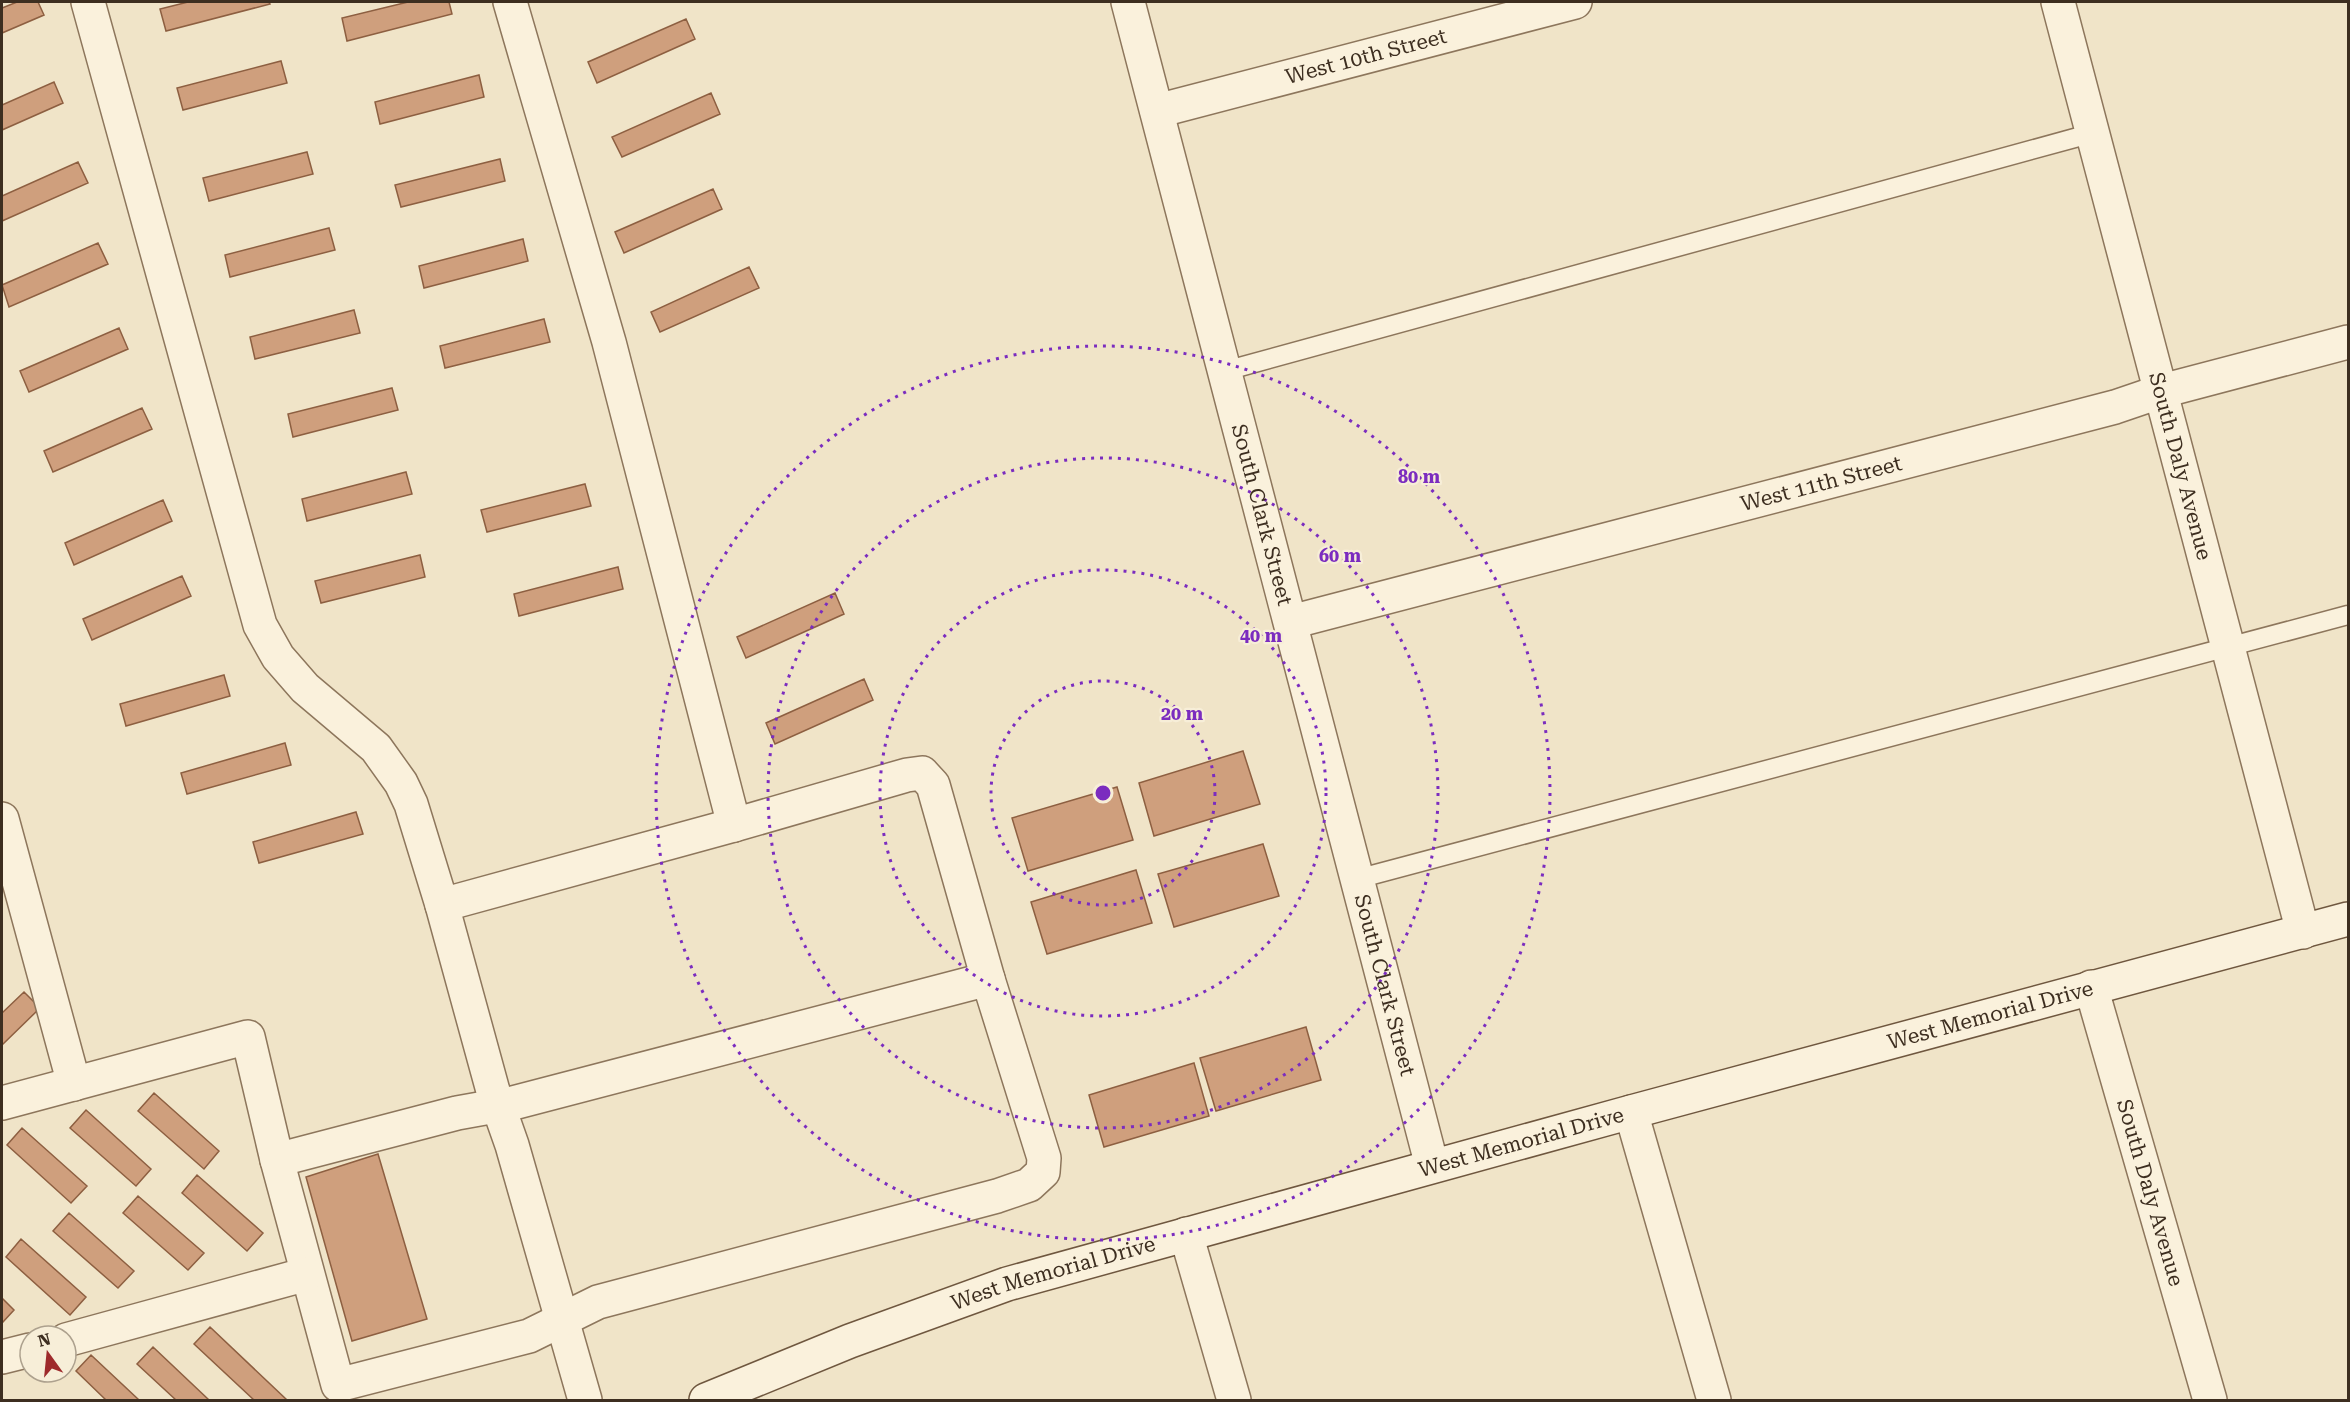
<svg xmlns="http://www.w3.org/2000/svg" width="2350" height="1402" viewBox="0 0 2350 1402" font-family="'Roboto Serif',serif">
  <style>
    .building { fill: #cf9f7d; stroke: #8d5f41; stroke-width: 1.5 }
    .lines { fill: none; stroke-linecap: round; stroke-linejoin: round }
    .service-casing { stroke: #8d765c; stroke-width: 21 }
    .minor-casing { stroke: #8d765c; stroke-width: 36 }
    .secondary-casing { stroke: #6f573f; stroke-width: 36 }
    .service { stroke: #faf1dc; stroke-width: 18 }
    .minor { stroke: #faf1dc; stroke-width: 33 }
    .secondary { stroke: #faf1dc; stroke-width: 33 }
    .ring { fill: none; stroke: #7b2cbf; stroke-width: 3; stroke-dasharray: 3 6 }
    .labels { text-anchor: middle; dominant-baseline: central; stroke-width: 4.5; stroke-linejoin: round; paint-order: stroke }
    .street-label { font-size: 21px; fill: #3d2e20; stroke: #f7eed8 }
    .centre { fill: #7b2cbf; stroke: #f7eed8; stroke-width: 3 }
    .ring-label { font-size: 18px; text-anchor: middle; font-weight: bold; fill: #7b2cbf; stroke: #f7eed8; stroke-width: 4.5; stroke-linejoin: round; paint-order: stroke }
  </style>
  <rect width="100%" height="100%" fill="#f0e4c8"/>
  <path class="building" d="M17 2H38L44 15 2 33V8Z
    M188 2H269L270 4 166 31 160 9Z
    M408 2H449L452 14 347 41 342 18Z
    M686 19 695 39 597 83 588 62Z
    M281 61 287 83 183 110 177 88Z
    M479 75 484 97 380 124 375 102Z
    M54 82 63 103 2 130V105Z
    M711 93 720 114 622 157 612 137Z
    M307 152 313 174 209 201 203 178Z
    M500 159 505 181 401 207 395 185Z
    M78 162 88 183 2 221V196Z
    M713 189 722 209 624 253 615 232Z
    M329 228 335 250 230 277 225 255Z
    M523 239 528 261 424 288 419 266Z
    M98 243 108 264 9 307 2 285Z
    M749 267 759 288 660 332 651 312Z
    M354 310 360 333 255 359 250 337Z
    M544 319 550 342 445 368 440 346Z
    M119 328 128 349 29 392 20 371Z
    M392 388 398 410 293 437 288 414Z
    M142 408 152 429 53 472 44 451Z
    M406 472 412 494 307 521 302 499Z
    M585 484 591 506 487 532 481 510Z
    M163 500 172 521 74 565 65 543Z
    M420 555 425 577 321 603 315 581Z
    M618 567 623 589 519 616 514 594Z
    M182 576 191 596 92 640 83 619Z
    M835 593 844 614 746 658 737 637Z
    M224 675 230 696 126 726 120 704Z
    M864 679 873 700 775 744 766 723Z
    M285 743 291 765 187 794 181 773Z
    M1243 751 1260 804 1154 836 1139 783Z
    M1117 787 1133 840 1028 871 1012 818Z
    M356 812 363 834 259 863 253 842Z
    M1263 844 1279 896 1174 927 1158 874Z
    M1136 870 1152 923 1047 954 1031 902Z
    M24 992 40 1008 2 1045V1013Z
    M1306 1027 1321 1080 1216 1111 1200 1058Z
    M1194 1063 1209 1116 1104 1147 1089 1095Z
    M154 1093 219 1151 204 1169 138 1111Z
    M86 1110 151 1169 136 1186 70 1128Z
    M22 1128 87 1186 71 1203 7 1145Z
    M378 1154 427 1319 352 1341 306 1177Z
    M197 1175 263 1233 247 1251 182 1193Z
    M138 1196 204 1253 188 1270 123 1213Z
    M69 1213 134 1271 118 1288 53 1231Z
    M21 1239 86 1297 70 1315 6 1257Z
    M2 1298 14 1310 2 1323Z
    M210 1327 287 1400H254L194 1344Z
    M153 1347 209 1400H176L137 1364Z
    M91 1355 139 1400H106L76 1371Z"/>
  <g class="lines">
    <g class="service-casing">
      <path id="service" d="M1225 371 2093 133
        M1357 879 2348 615"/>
    </g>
    <g class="minor-casing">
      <g id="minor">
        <path d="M88 2 260 625 278 657 305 688 376 748 401 783 411 804 442 905 493 1091 512 1145 585 1400"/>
        <path d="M510 2 609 342 734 825"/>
        <path id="s1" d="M1128 2 1432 1166"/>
        <path id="s2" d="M2058 2 2303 932"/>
        <path id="s3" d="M1157 111 1575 2"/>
        <path id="s4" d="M1291 622 2115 407 2162 391 2348 342"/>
        <path d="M2 819 74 1084"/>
        <path id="s5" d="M2091 987 2210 1400"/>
        <path d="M2 1103 248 1037 277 1160 338 1385 529 1336 598 1302 997 1196 1029 1185 1043 1172 1044 1158 988 979 933 785 922 773 907 775 734 825 442 905"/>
        <path d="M1631 1112 1714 1400"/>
        <path d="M277 1160 457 1113 513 1103 988 979"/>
        <path d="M1186 1234 1234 1400"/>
        <path d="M66 1340 307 1274"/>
        <path d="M2 1357 30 1350"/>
      </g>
    </g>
    <g class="secondary-casing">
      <g id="secondary">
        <path id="s6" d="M706 1400 850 1341 1007 1284 1631 1112 2348 919"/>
      </g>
    </g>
    <use href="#service" class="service"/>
    <use href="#minor" class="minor"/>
    <use href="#secondary" class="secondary"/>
  </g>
  <g class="ring">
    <circle cx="1103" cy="793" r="112"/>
    <circle cx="1103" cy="793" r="223"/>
    <circle cx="1103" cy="793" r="335"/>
    <circle cx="1103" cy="793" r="447"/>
  </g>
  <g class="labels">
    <g class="street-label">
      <text stroke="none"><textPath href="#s3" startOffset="216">West 10th Street</textPath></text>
      <text stroke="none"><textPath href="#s2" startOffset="480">South Daly Avenue</textPath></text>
      <text stroke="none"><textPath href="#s4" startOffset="548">West 11th Street</textPath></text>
      <text stroke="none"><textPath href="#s1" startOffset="530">South Clark Street</textPath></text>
      <text stroke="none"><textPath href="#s1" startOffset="1016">South Clark Street</textPath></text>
      <text stroke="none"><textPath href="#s6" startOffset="1342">West Memorial Drive</textPath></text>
      <text stroke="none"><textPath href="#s6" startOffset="856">West Memorial Drive</textPath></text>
      <text stroke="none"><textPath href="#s5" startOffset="214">South Daly Avenue</textPath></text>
      <text stroke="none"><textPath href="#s6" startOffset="370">West Memorial Drive</textPath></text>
    </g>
  </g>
  <circle cx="1103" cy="793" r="9" class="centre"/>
  <g class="ring-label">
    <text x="1419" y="483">80 m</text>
    <text x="1340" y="562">60 m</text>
    <text x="1261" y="642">40 m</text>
    <text x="1182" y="720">20 m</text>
  </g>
  <rect width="2350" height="1402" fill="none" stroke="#3d2e20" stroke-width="6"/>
  <g transform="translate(48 1354) rotate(345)"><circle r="28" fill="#f7eed8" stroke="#ada18e" stroke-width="1.5"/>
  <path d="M0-4.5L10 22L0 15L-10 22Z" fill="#9e2a2b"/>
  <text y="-9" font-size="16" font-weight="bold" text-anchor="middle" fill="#3d2e20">N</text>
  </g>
</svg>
